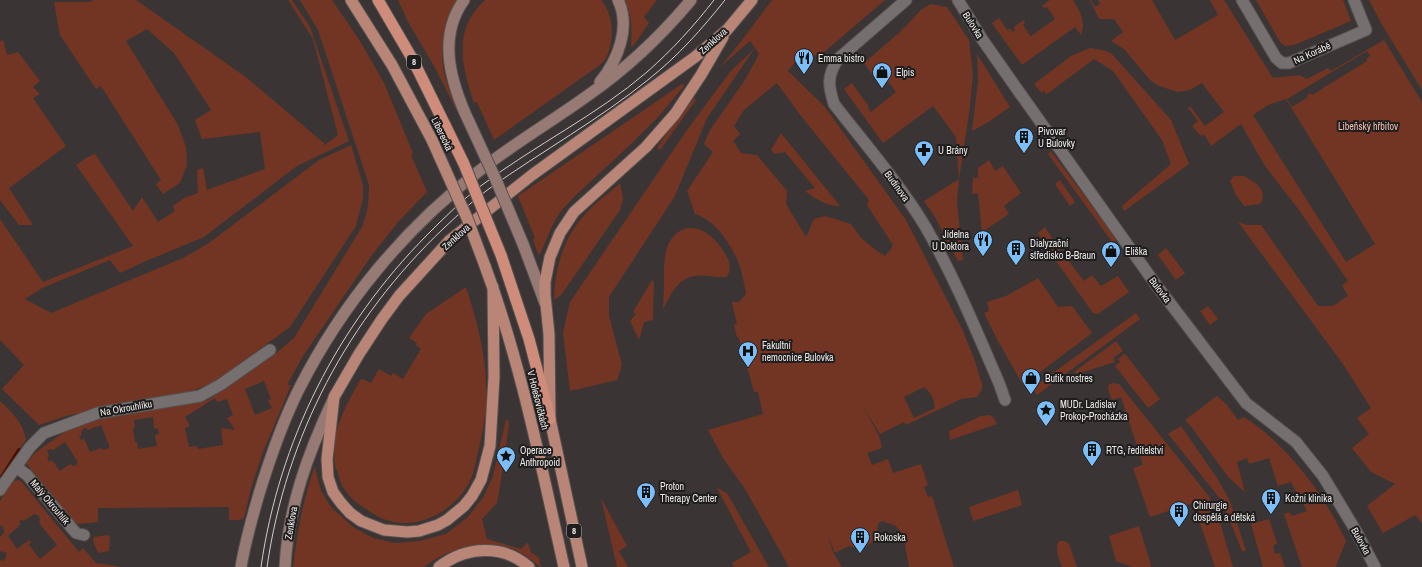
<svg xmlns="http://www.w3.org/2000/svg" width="1422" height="567" viewBox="0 0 1422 567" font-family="'Archivo Narrow',sans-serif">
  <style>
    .green { fill: #723524; fill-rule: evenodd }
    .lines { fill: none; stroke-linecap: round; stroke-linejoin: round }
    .stream { stroke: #4b0d00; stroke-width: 4 }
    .minor-casing { stroke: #565251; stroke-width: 13 }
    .secondary-casing { stroke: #565251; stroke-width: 13 }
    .primary-casing { stroke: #565251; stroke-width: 13 }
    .trunk-casing { stroke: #565251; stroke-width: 13 }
    .minor { stroke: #75706f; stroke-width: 11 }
    .secondary { stroke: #977a73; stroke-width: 11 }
    .primary { stroke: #b98577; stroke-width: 11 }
    .trunk { stroke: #d08c7a; stroke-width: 11 }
    .tram { stroke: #cfcccb; stroke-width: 1 }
    .secondary-bridge-casing { stroke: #565251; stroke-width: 13; stroke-linecap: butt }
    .primary-bridge-casing { stroke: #565251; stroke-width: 13; stroke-linecap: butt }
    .trunk-bridge-casing { stroke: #565251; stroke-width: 13; stroke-linecap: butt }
    .secondary-bridge { stroke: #977a73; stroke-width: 11 }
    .primary-bridge { stroke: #b98577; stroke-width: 11 }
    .trunk-bridge { stroke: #d08c7a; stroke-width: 11 }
    .labels { text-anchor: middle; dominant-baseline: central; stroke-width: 4; stroke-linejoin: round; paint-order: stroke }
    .shield { fill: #1f1d1d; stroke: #aeacab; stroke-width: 1 }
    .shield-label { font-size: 9px; font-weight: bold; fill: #ece9e8 }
    .street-label { font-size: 10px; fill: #ece9e8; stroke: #1f1d1d }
    .poi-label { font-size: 10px; fill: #ece9e8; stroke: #1f1d1d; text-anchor: start }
    .park-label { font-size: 10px; fill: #f0bfb1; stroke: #1f1d1d }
  </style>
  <rect width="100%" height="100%" fill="#3a3534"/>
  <path class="green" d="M93 0H135L139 2 247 78 325 144 321 148 338 135 313 39 288 0H292L310 27 349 141 297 166 204 237 146 261 120 273 110 260 42 288 25 299 51 313 183 258 209 243 319 160 351 145 363 185V199L356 226 290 327 213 383 192 391 115 405 66 416 39 425 2 389 24 365 0 340V219L43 282 133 246 76 165 88 157 95 154 133 211 142 197 158 222 175 211 173 206 184 198 198 193 197 170 203 168 207 190 265 169 260 132 202 139 195 120 211 110 174 53 147 29 126 41 178 125 186 147 187 165 180 183 163 194 156 184 161 180 101 86 96 89 60 35 54 2H91Z
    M300 0H332L360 41 384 83 413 153 411 155 427 192 398 222 372 255 303 356 287 385H291L263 452 251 488 244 518 239 520H229V507L98 508V522L79 524 74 522 26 463 36 452 66 431 85 421 170 404 208 400 274 355 294 338 363 225 368 207 369 185 318 30ZM264 381 271 399 268 400 272 408 255 415 245 389ZM215 398 217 402 227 399 233 415 227 418 235 430 221 428 223 445 198 449 197 446 189 447 185 428 190 426 185 417ZM153 417 154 429 157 428 159 434 155 435 157 446 138 449 137 442H135L133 428 135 427 134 420ZM101 425 109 445V448L104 450 101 448 90 452 84 439 81 440 79 436 82 435 81 432 84 428H86L88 430ZM65 442 78 462 76 465 73 466 70 464 60 471 52 460 49 462 47 458 49 456 47 451 50 449 53 450Z
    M398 0H458C442 27 437 56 448 86 451 95 456 103 460 112L458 113 434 66 408 22Z
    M485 0H601C614 15 615 41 606 58 604 61 600 65 597 67L494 140 477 102 474 103C462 66 452 30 485 0Z
    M625 0H657L644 17 649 23 634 45 631 47C632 28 632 17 625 0Z
    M772 0H885L823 53 795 62 788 71 825 107 906 220 962 329 975 361 982 384V389L977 397 961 399 906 425 904 422 880 434 864 408 879 436 882 448 867 453 872 465 888 459 893 473 921 464 928 485 924 487 928 497 932 496 954 567H909L903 535 896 526 882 521 878 524 876 540 858 551 856 548 849 546 835 553 828 535 833 552 842 567H789L745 489 723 458 708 430 763 414 758 392H754L739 338 737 337 734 325 737 324 732 302H739L746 294C744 283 742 271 738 261 729 242 716 221 695 214L687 191 713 152 704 144 710 130 745 80 759 54 755 48 707 118 675 196 609 297V316L622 365 617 380 570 391 563 333 570 302 687 130 730 72 755 48 750 41 720 67 739 44ZM777 83 801 116 869 200 867 205 893 245 890 250 885 256 877 251 861 238 851 224 825 216 814 219 806 237 786 204 787 191 757 155 741 153 733 141 740 134 734 126 744 110ZM924 387C931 392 934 399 935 408L914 418 904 397Z
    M1050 0H1073C1080 11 1086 22 1081 35L1075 27 1022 65 992 23 999 18 1007 30 1010 29 1013 32 1015 30 1014 27 1024 20 1025 23 1023 25 1031 37V36L1055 19 1047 7 1044 8 1042 6Z
    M1090 0H1091L1095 7 1100 4 1098 0H1152L1175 40 1218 15 1210 0H1224L1273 78 1299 75 1307 79 1328 68 1331 71 1384 40 1422 102V523L1415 515 1383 533 1367 506 1395 484 1371 472 1352 448 1369 434 1357 418 1371 408 1343 364 1238 222 1247 225H1261L1318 306H1333L1348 296 1342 285 1348 281 1299 210 1265 166 1241 124 1211 146 1204 134 1201 136 1192 126 1198 121 1188 108 1190 106 1205 126 1224 112 1202 83 1190 90 1177 92 1157 85 1150 80 1124 49 1111 41 1123 32 1114 19H1099ZM1367 51 1370 56 1366 59 1367 61 1312 95 1311 93 1307 95 1308 97 1292 107 1287 99ZM1286 99 1375 244 1346 262 1253 115 1268 105Z
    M1256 0H1343L1351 21 1294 45 1285 46 1280 42Z
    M1369 0H1422V90L1381 23Z
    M931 4 947 7 969 40 973 74 970 107 959 179 956 137 933 106 883 143 844 89 852 83 869 107 868 108 871 112 896 92 883 75 876 80 864 63 899 33 922 9Z
    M3 40 7 55 18 52 40 81 33 87 40 94 33 98 66 146 9 188 33 225H19L0 200V41Z
    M1090 48 1102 50 1111 53 1171 120 1189 164 1124 211 1122 206 1171 164 1162 140 1113 71 1094 59 1047 94H1046L1044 91 1042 93 1034 84 1071 56Z
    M977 54 1010 107 987 123 972 131 978 81Z
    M682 84 684 85V86L659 116 631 144 575 196 561 211 553 224 540 254H538L533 239 535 238 518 196Z
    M694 98 696 100 660 150 657 148 673 124Z
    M781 133 840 206C828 207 814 198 805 191L815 188 785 152 775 154 771 150Z
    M1051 151 1117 240 1113 243 1048 154Z
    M989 160 995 171 1003 166 1021 193 1004 206 1009 214 982 232 978 193 972 194 973 178H978V168Z
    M1234 176H1244L1257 184 1262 191 1263 198 1260 204 1244 206 1236 195 1230 181Z
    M959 179 957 202 963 260 958 261 935 217 924 201Z
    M1060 180 1075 202 1070 206 1055 184Z
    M620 183 623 199 620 210 562 294 554 300C555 270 562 242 581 219 592 205 607 195 620 183Z
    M1045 227 1057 246 1084 281 1092 275 1101 286 1118 276 1129 292 1098 314 1093 313 1051 254 1038 233Z
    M687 228C692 228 698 228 703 231 715 237 739 264 726 277 715 278 704 274 694 276 677 279 669 297 663 310 663 302 664 293 664 285 664 264 662 235 687 228Z
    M1166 248 1185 273 1176 280 1158 255Z
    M1038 278 1058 307 1072 306 1092 333 1023 385 998 341 984 313 989 311 987 302 1006 296Z
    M652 280 654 282 653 320 644 322 639 340 630 321 636 314 633 312Z
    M466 287C476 318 485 350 486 382 488 403 484 427 479 448 476 459 475 472 469 483 455 509 421 530 390 521 381 519 373 514 366 509 350 499 340 488 337 469L336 470C329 433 343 412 360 380L363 379 371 383 379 369 391 376 393 373 403 379 421 349 416 345 417 343 409 338 426 314Z
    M1208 306 1218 319 1210 325 1200 311Z
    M1136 313 1140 319 1037 395 1032 388Z
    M1116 341 1123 351 1113 358 1115 362 1077 374 1074 372Z
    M1124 354 1126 355 1160 399 1148 408 1115 366 1120 362 1118 359Z
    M1114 383 1119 384 1208 495 1217 512 1233 567H1215L1193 503 1150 517 1133 468 1143 465 1121 397 1112 400 1108 389 1109 384Z
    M1217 396 1227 405 1238 420 1244 417C1287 444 1325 496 1346 541 1343 550 1338 558 1336 567H1302L1284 514 1289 512 1292 516 1307 511 1291 482 1278 486 1269 458 1249 464 1247 458 1237 462 1245 492 1229 478 1193 429 1185 420Z
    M0 401C11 411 24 424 26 440L19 449 0 478Z
    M989 415 993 417 997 424 950 440 949 431 981 416Z
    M506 420H508L509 425 500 486 497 503 482 519 487 539 521 549 527 543H528L531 553H532L539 558 541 567C533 562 526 555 518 551 488 537 449 547 424 567H293C297 533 303 501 314 468H315L321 491 331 507 353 527 373 538 395 543 419 541 446 534 468 517 484 496 493 476Z
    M1181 426 1217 478 1230 501 1246 551H1242L1222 501 1168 434Z
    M20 480 79 552 83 548 96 563 122 567H0V560L4 561 7 553 0 551V536C4 535 5 531 3 527L0 525V501L12 481ZM34 514 39 516 40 520 39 523 57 545 40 559 29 545 31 542 29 540 17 549 8 536 18 527V526L21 524 19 522 22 519 24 521Z
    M717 488 727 493 769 567H734L732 563 751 552Z
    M1018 490 1022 505 973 521 969 507Z
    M601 498 627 546 619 551 628 567H617Z
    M1269 519 1277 543 1273 546 1275 554 1280 553 1285 567H1263L1251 524Z
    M1139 526 1151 565V567H1133L1116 561 1109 536Z
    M108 535 110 537 109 551 98 553 93 541 94 537Z
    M1059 541H1064L1069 544 1077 567H1062C1059 558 1054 549 1059 541Z"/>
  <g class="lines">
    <path class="stream" d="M0 480 19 450"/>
    <g class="minor-casing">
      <path id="minor" d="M906 0 838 59C827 76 828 85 834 104 865 144 899 183 925 226 954 276 976 330 999 383L1005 400
        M958 0 982 39 1017 89 1154 282 1246 403 1296 442 1323 476 1356 531 1375 567
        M1242 0 1276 58 1282 63H1289L1366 30 1354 0
        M16 467 27 475 76 533 84 535
        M0 490 3 485 30 447 44 433 98 413 200 396 220 385 270 350"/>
    </g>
    <g class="secondary-casing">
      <path id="secondary" d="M464 0C439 35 449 76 465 113
        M600 82C618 60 631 27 618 0
        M523 244 545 303
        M241 567C245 542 252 518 259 494 270 458 282 423 299 389 342 304 404 229 479 171 513 144 551 122 587 96 626 69 661 36 691 0
        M285 567C288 508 308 453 333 400"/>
    </g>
    <g class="primary-casing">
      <path id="primary" d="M351 0 392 65 432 140
        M485 266C521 363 541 466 564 567
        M493 287 494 377 490 446 481 480 472 496 464 506 447 520 438 525 419 531 407 532 384 530 361 521 350 513 341 503 333 492 328 477 327 459 334 397 359 354 382 319 399 296 450 240 532 175 695 57 727 30 752 0
        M439 567C466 546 503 544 529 567
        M582 567 550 419 549 334 545 295V282L550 257 560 233 574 212 646 147 675 114 701 75 723 37"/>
    </g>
    <g class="trunk-casing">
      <path id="trunk" d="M378 0 413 60 446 127
        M501 255 529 339 550 419"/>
    </g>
    <use href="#minor" class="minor"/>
    <use href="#secondary" class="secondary"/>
    <use href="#primary" class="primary"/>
    <use href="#trunk" class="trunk"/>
    <path class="tram" d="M261 567C279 441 337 326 427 235 444 218 462 200 482 185 535 145 597 115 647 72 672 50 694 26 714 0
      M267 567C286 436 348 319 444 228 459 214 473 200 490 188 542 151 600 119 649 79 678 56 702 29 725 0"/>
    <g class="secondary-bridge-casing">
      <path id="secondary-bridge" d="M465 113 496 180 523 244"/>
    </g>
    <g class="primary-bridge-casing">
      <path id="primary-bridge" d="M432 140 467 218 485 266"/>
    </g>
    <g class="trunk-bridge-casing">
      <path id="trunk-bridge" d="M446 127 464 164 501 255"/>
    </g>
    <use href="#secondary-bridge" class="secondary-bridge"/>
    <use href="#primary-bridge" class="primary-bridge"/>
    <use href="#trunk-bridge" class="trunk-bridge"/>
  </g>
  <defs>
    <g id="restaurant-pin" transform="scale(1)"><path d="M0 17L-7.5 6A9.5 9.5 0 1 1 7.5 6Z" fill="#7bbef8" stroke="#1f1d1d"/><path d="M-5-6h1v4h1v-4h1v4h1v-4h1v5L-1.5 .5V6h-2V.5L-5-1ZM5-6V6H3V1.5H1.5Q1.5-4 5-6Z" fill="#111"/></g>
    <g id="shop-pin" transform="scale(1)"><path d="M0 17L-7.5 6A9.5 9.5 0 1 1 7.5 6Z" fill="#7bbef8" stroke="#1f1d1d"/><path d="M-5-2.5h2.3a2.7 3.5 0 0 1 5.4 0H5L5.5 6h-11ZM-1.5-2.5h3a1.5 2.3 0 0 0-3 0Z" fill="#111"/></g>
    <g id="building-pin" transform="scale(1)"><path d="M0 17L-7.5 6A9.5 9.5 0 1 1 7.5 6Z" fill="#7bbef8" stroke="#1f1d1d"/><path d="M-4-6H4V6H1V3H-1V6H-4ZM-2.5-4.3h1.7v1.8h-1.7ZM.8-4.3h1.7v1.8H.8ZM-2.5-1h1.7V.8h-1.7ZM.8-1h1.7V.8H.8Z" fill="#111"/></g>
    <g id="pharmacy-pin" transform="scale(1)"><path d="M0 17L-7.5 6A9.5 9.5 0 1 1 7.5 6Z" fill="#7bbef8" stroke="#1f1d1d"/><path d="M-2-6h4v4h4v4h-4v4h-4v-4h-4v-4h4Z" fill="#111"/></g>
    <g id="hospital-pin" transform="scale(1)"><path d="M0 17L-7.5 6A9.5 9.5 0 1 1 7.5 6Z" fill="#7bbef8" stroke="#1f1d1d"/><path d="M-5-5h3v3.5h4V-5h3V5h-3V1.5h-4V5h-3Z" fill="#111"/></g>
    <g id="sight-pin" transform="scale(1)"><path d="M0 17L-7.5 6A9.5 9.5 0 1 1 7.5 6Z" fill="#7bbef8" stroke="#1f1d1d"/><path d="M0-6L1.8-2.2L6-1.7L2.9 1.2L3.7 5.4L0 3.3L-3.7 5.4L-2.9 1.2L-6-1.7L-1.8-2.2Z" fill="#111"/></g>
  </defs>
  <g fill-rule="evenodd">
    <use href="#restaurant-pin" x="804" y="58"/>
    <use href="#shop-pin" x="882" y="72"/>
    <use href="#building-pin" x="1024" y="137"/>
    <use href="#pharmacy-pin" x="924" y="150"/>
    <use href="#restaurant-pin" x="983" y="240"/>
    <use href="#building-pin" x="1016" y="249"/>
    <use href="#shop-pin" x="1111" y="251"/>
    <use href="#hospital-pin" x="748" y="351"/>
    <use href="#shop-pin" x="1031" y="378"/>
    <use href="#sight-pin" x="1046" y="410"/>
    <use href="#building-pin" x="1092" y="450"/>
    <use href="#sight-pin" x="506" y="456"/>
    <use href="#building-pin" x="646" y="492"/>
    <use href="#building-pin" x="1271" y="498"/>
    <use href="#building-pin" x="1179" y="511"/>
    <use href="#building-pin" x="860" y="537"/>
  </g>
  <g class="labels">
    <g class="shield">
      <rect x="407" y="55" width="14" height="14" rx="3"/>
      <rect x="567" y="524" width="14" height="14" rx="3"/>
    </g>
    <g class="shield-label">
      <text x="414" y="62">8</text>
      <text x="574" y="531">8</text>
    </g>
    <g class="street-label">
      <text transform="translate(973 25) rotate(58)">Bulovka</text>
      <text transform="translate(713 41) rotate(-42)">Zenklova</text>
      <text transform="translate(1312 53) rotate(-24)">Na Korábě</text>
      <text transform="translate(442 134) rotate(64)">Liberecká</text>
      <text transform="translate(897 186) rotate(54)">Budínova</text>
      <text transform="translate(456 237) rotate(-42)">Zenklova</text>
      <text transform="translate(1160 290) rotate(53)">Bulovka</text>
      <text transform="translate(538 400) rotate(76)">V Holešovičkách</text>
      <text transform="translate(126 408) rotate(-10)">Na Okrouhlíku</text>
      <text transform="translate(50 502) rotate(50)">Malý Okrouhlík</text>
      <text transform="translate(291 523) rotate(-80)">Zenklova</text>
      <text transform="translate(1361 541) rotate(61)">Bulovka</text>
    </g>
    <g class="poi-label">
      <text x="818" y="58">Emma bistro</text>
      <text x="896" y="72">Elpis</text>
      <text x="1038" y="131">Pivovar<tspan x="1038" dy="12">U Bulovky</tspan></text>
      <text x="938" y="150">U Brány</text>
      <text x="969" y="234" text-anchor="end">Jídelna<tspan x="969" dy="12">U Doktora</tspan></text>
      <text x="1030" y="243">Dialyzační<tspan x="1030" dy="12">středisko B-Braun</tspan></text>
      <text x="1125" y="251">Eliška</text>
      <text x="762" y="345">Fakultní<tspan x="762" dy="12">nemocnice Bulovka</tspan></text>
      <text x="1045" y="378">Butik nostres</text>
      <text x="1060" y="404">MUDr. Ladislav<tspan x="1060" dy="12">Prokop-Procházka</tspan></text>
      <text x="520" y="450">Operace<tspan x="520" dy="12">Anthropoid</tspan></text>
      <text x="1106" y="450">RTG, ředitelství</text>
      <text x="660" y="486">Proton<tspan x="660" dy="12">Therapy Center</tspan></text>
      <text x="1285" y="498">Kožní klinika</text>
      <text x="1193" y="505">Chirurgie<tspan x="1193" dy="12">dospělá a dětská</tspan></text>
      <text x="874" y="537">Rokoska</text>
    </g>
    <g class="park-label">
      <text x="1368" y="126">Libeňský hřbitov</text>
    </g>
  </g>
</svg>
